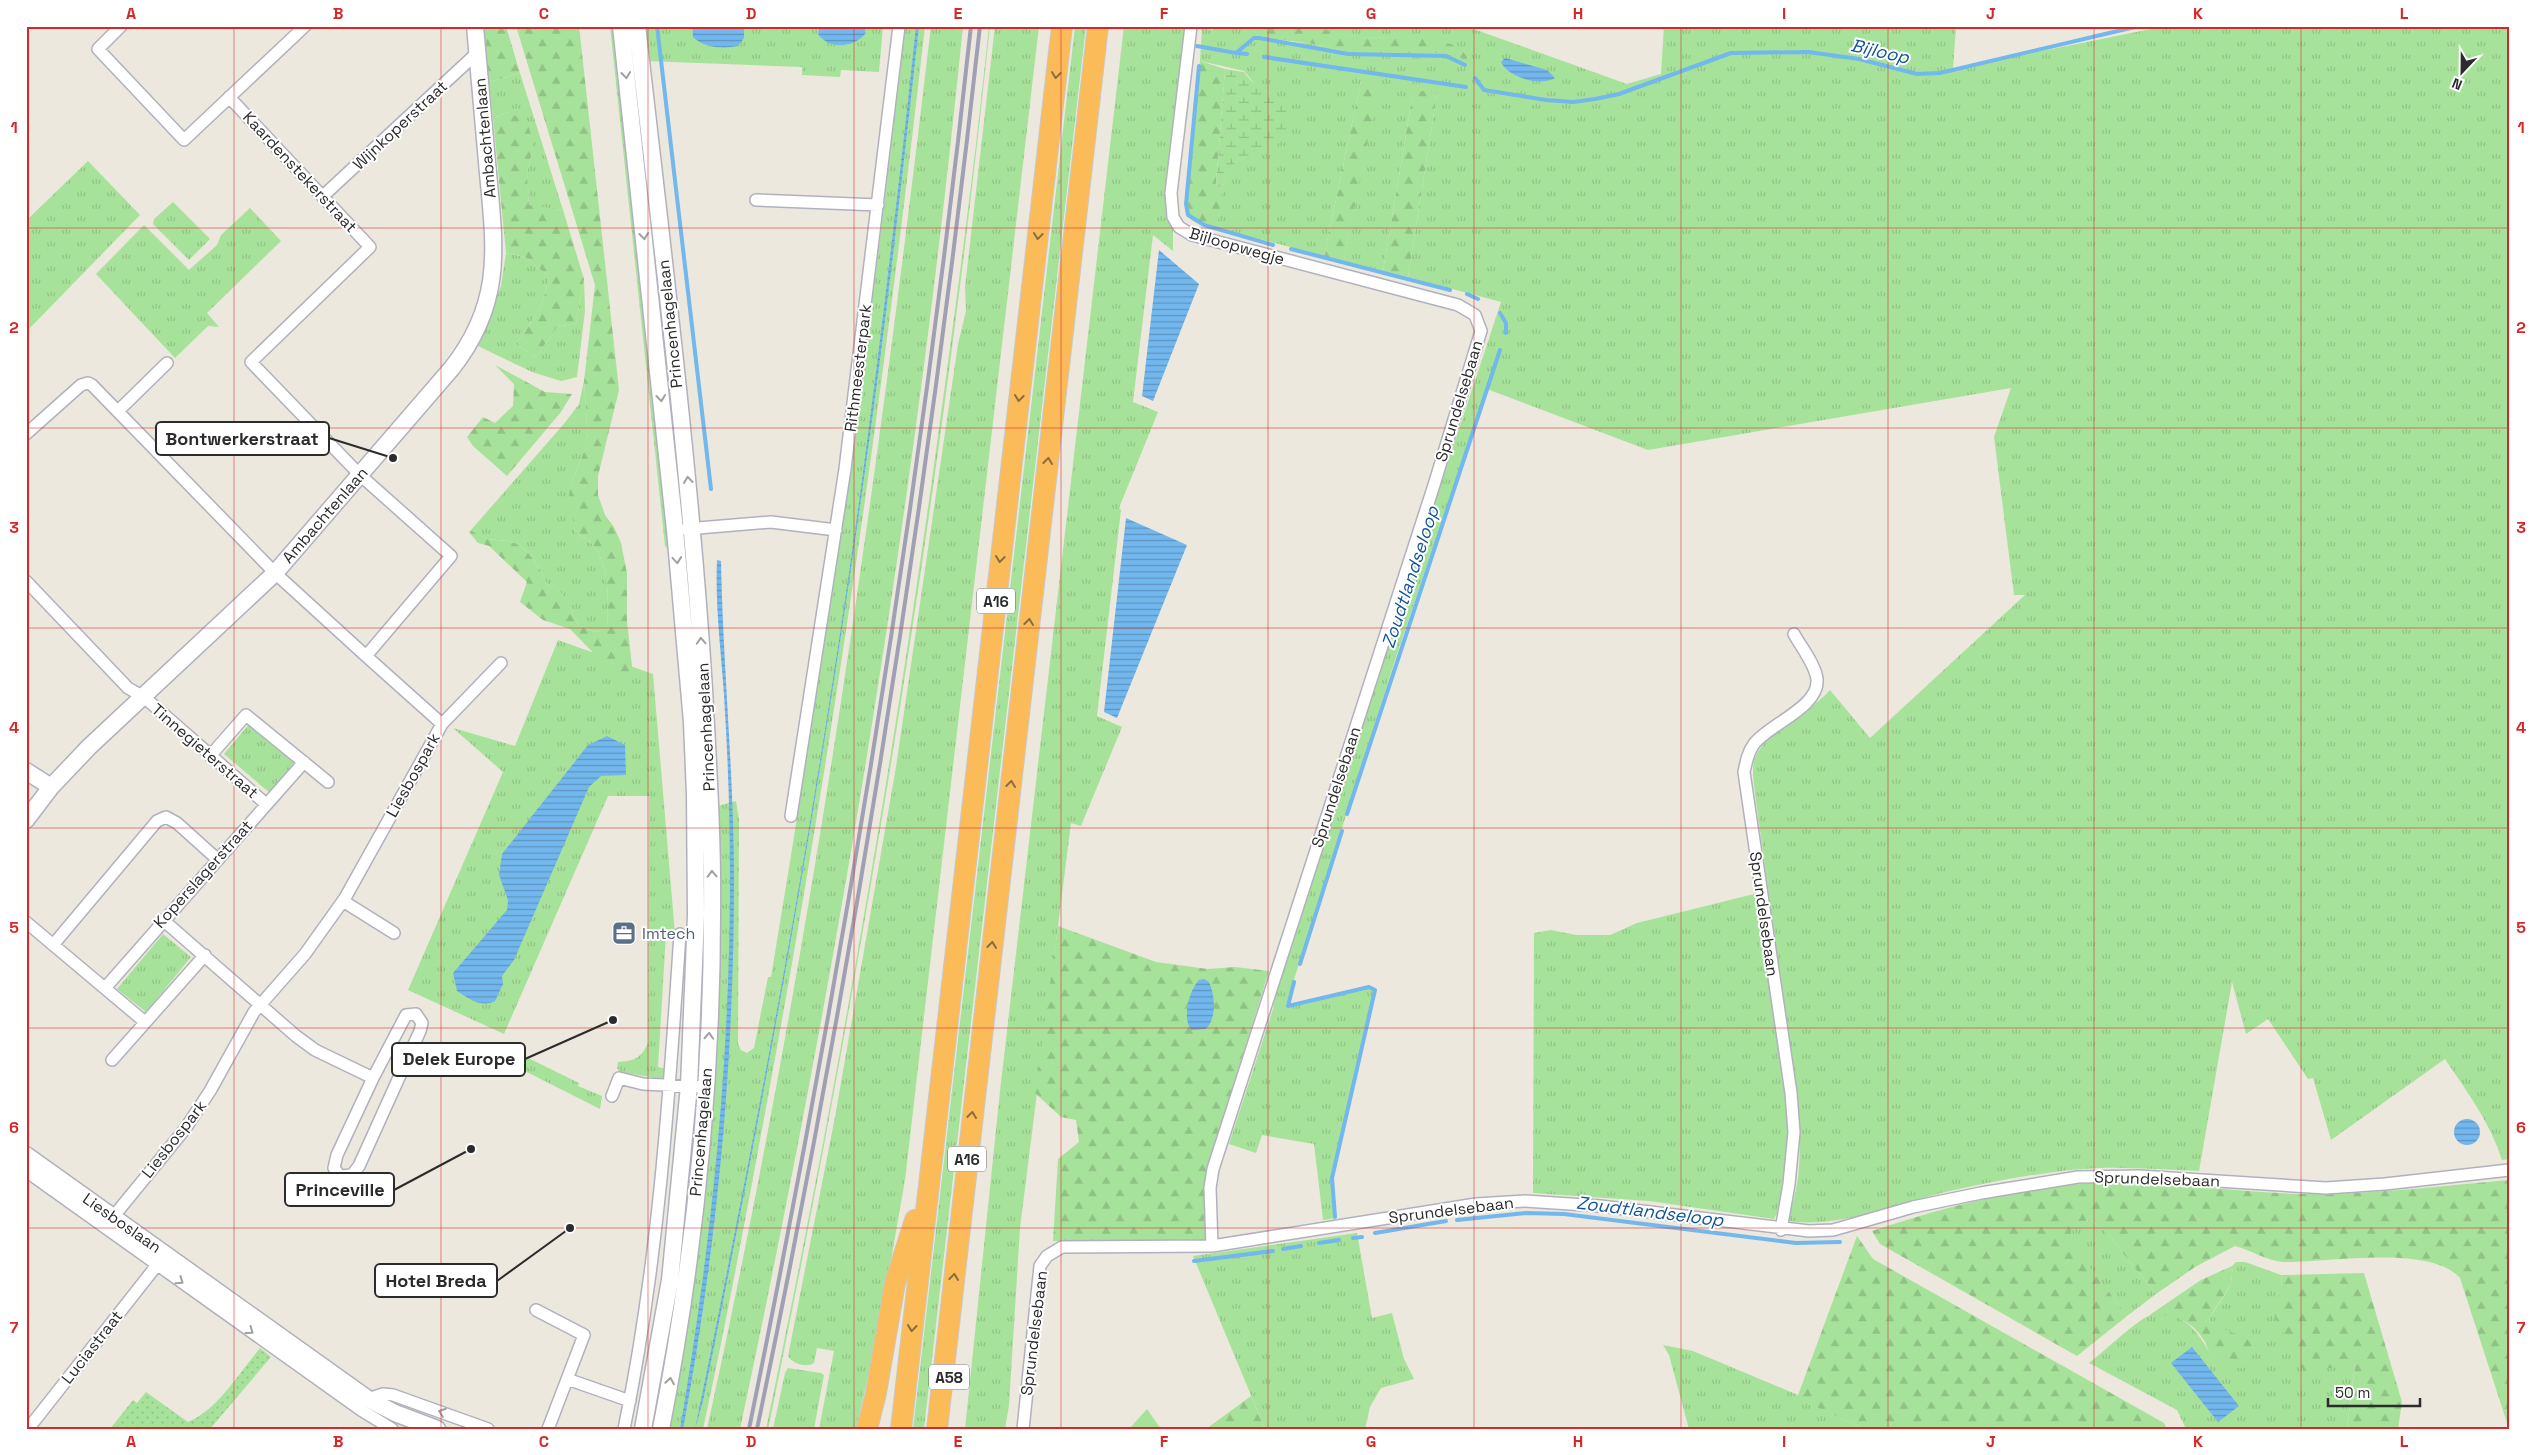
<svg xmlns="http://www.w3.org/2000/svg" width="2535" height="1455" viewBox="0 0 2535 1455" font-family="'Space Grotesk',sans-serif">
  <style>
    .grass { fill: url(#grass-tufts) }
    .forest { fill: url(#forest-firs) }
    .wetland { fill: url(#wetland-marsh) }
    .park { fill: url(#park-dots) }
    .water { fill: url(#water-rules) }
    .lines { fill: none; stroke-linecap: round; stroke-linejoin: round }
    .stream { stroke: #72b7ed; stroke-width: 4 }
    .street-casing { stroke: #b1b1be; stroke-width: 14 }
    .secondary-casing { stroke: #b1b1be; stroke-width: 19 }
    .highway-casing { stroke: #c8c8c8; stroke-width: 22 }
    .street { stroke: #fff; stroke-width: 11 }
    .secondary { stroke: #fff; stroke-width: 16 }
    .highway { stroke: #fcbb59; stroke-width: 20 }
    .rail { stroke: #a0a0b5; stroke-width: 4 }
    .oneway { stroke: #a0a0a0 }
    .oneway2 { stroke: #896c40 }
    .grid { fill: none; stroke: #d62828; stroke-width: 1; stroke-opacity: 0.55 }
    .labels { text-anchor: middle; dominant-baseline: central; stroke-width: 4; stroke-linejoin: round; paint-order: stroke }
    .shield { fill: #fff; stroke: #6b6b6b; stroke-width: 1 }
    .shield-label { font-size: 15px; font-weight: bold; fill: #2b2b2b }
    .street-label { font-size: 16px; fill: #2b2b2b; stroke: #fff }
    .service-label { font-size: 16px; fill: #4e5e75; stroke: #fff; text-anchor: start }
    .water-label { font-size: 18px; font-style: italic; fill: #0f539a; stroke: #fff }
    .leader { fill: none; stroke: #2b2b2b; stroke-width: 2 }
    .callout-dot { fill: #2b2b2b; stroke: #fff; stroke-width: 2 }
    .callout { fill: #fff; stroke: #2b2b2b; stroke-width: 2 }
    .callout-label { font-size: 18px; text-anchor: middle; font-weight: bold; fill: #2b2b2b }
    .neatline { fill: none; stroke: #d62828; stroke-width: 2 }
    .grid-label { font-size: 16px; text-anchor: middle; font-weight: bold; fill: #d62828 }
  </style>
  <defs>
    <pattern id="grass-tufts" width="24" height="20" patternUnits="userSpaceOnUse" patternTransform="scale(1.25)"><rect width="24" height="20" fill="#a7e29a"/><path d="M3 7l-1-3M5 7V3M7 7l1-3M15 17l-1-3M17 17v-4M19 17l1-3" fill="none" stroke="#90c285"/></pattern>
    <pattern id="forest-firs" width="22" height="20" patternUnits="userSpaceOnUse" patternTransform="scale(1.25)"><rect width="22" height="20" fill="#a7e29a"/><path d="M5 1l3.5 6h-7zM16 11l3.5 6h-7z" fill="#90c285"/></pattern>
    <pattern id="wetland-marsh" width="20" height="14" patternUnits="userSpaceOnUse" patternTransform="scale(1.25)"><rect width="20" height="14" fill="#a7e29a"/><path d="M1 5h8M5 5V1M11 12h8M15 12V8" fill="none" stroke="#90c285"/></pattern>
    <pattern id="park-dots" width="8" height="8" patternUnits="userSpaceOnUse" patternTransform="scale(1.25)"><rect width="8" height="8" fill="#a7e29a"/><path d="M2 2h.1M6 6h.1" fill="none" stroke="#90c285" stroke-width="1.8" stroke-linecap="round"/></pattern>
    <pattern id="water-rules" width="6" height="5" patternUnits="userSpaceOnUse" patternTransform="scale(1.25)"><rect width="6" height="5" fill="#72b7ed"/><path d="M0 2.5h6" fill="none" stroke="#5e95c0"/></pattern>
  </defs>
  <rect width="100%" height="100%" fill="#ece8dd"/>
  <path class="grass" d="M610 26H617L669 550 665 546Z
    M641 26H692L693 37 744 38V26H819L818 34 866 33 864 26H883L879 72 841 70 840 77 802 75V67L645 61Z
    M905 26H925C885 381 835 734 770 1086 749 1200 728 1315 703 1429H665L692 1259 714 807 736 801 739 820 738 1044 741 1050 747 1053 754 1048 768 977H771C824 661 870 345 905 26Z
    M931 26H963C916 497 839 966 740 1429H707C809 966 876 496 931 26Z
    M989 26H990C941 496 864 962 769 1425L768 1429H766C833 1110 889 788 934 465 954 319 974 173 989 26Z
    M995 26H1039L905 1180 879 1329 856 1429H819L834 1351 817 1348 814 1363C806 1368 793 1364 788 1356L835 1117 896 767 958 344 966 311 965 287Z
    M1075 26H1086L924 1429H913Z
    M1124 26H1185L1166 206 1173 227V251L1153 235 1133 402 1158 412 1119 508 1121 510 1097 716 1122 727 1081 826 1071 823 1020 1228 1009 1405 1005 1429H965L1000 1091Z
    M1220 26H1255L1254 31C1266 44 1296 41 1312 44 1325 46 1337 50 1350 52 1371 56 1393 51 1414 52 1431 52 1447 53 1464 52L1399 38 1356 37 1300 26H1465L1627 84 1661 74 1664 26H1956L1953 69 2166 26H2509V1159L2502 1160C2490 1122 2467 1092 2445 1059L2331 1140 2313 1078 2308 1079 2268 1019 2246 1034 2232 982 2199 1171C2167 1170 2133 1167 2100 1168 2051 1170 2002 1180 1954 1190 1900 1202 1843 1229 1787 1221 1802 1181 1800 1154 1799 1113L1755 794C1754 782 1751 769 1755 758 1765 732 1811 712 1830 690L1870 738 2025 595H2014L1994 437 2011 388 1648 450 1487 389 1396 657 1286 1005 1365 987 1372 988 1374 991 1331 1181 1336 1218 1323 1220 1314 1144 1262 1135 1256 1153 1229 1144 1273 1009 1277 985 1291 937 1501 302 1408 277 1436 100 1434 92 1412 98 1383 271 1344 261 1377 85 1361 81 1324 256 1217 228C1220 207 1219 174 1239 160 1254 150 1272 151 1286 136L1270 93 1258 88 1244 71 1200 61 1202 28 1212 30Z
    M520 73 563 210 529 206 527 171 532 153 508 112 493 118 489 82Z
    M88 161 140 215 26 332V218L30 217Z
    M173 202 210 239 189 260 153 224 154 219Z
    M250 208 281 241 207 313 219 327 208 326 175 358 96 274 144 225 189 270 217 245 221 235Z
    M506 253 525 257 547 275C549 302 530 323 516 344L536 357 557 327 576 323 584 279 585 311 577 377 561 381 532 372 478 346 501 286Z
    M584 381 588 442 570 486 575 532C583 537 592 541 596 549 609 569 609 602 607 625L597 632 579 626C567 607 569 593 547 584 540 568 528 545 508 541 491 539 487 541 471 530L563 425 579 404Z
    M558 640 653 674 675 934H666L658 1067 666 1069 665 1078 662 1079 620 1072 617 1068 618 1062C635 1061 641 1058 648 1043L649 796H608L504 1034 408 990 503 772 453 728 515 746Z
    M250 723 296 763 270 793 224 754Z
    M1758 893 1789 1115C1791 1149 1791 1189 1774 1219L1649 1201 1533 1193 1534 933 1551 930 1576 935H1610L1637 923Z
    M163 934 191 957 146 1012 117 989Z
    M496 1042 579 1083 578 1086 602 1096 600 1109 491 1054Z
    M2090 1220 2106 1232 2156 1294 2127 1316 2072 1245 2071 1232 2079 1222Z
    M1357 1233 1372 1318 1392 1313 1404 1359 1414 1379 1381 1388 1370 1407 1365 1429H1265L1193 1256Z
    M2236 1262H2245L2281 1275 2282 1289 2332 1366 2355 1364 2347 1429H2186L2177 1410 2089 1363C2101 1354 2137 1320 2149 1316 2179 1305 2201 1334 2212 1358L2234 1333 2218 1329 2209 1321C2218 1299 2234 1293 2232 1266Z
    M1663 1345 1693 1351 1798 1395V1398L1864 1429H1689L1669 1355Z
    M788 1368 821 1373 824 1375 814 1429H773L785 1373Z
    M1147 1409 1161 1429H1129Z"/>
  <path class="forest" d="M484 26H506L520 73 489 82Z
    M516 26H579L619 390 598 476V495L605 515 614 527 621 543 627 573V621L632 666 628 675 607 667 570 629 543 620 520 602 527 582 489 546 478 543 469 532 471 530C487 541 491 539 508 541 528 545 540 568 547 584 570 593 567 607 579 626L597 632 607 625C609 603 609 569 596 549 592 541 583 537 575 532L569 498 570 486 588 442 584 381 595 285Z
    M1255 26 1310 27 1356 37 1432 38 1460 47 1467 57V62L1454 53H1352L1313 44 1267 38 1257 35 1254 31Z
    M1200 61 1225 69 1216 184 1222 190 1217 228 1193 221 1186 214 1188 172Z
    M1364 77 1372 79 1377 85V93L1344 261 1324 256 1361 81Z
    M1423 91 1434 92 1436 100 1408 277 1383 271 1412 98 1415 92Z
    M508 112 527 122 532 138V153L527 171 529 205 563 210 584 279 576 323 557 327 536 357 516 344C530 323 549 302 547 275L525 257 506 253 493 118Z
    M495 365 545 392 572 394 561 412 507 476 473 446 467 437 483 417 495 423 513 406 514 384Z
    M1058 926 1156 962 1208 969 1235 967 1269 971 1207 1170V1241H1053L1058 1159 1079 1142 1076 1120 1061 1117 1035 1093Z
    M2509 1180V1429L2460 1278C2429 1244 2327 1263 2283 1262 2268 1261 2250 1250 2235 1246L2195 1267 2156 1294 2106 1232 2090 1220 2079 1222 2071 1232 2073 1245 2127 1316 2077 1356 1880 1244 1872 1231C1944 1207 2029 1184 2105 1183 2170 1182 2236 1192 2301 1194 2370 1195 2440 1186 2509 1180Z
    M1857 1236 1873 1259 2164 1423 2167 1429H1864L1797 1398Z
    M2232 1266C2234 1293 2217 1299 2209 1321 2223 1333 2241 1331 2254 1345L2252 1359 2244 1368C2232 1367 2224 1367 2214 1360 2209 1356 2208 1348 2205 1342 2192 1320 2172 1312 2148 1316L2201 1280Z
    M2364 1273 2402 1402 2398 1429H2347L2355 1365 2304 1371 2276 1320 2272 1307 2282 1289 2281 1275Z
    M1251 1396 1265 1429H1206Z"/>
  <path class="wetland" d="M1225 69 1244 72C1259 95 1283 90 1289 120 1295 148 1254 150 1239 160 1230 166 1224 180 1222 190L1216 184Z"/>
  <path class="park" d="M260 1348 271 1357 210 1429H110L133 1400 137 1403 146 1392 188 1422C218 1409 239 1373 260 1348Z"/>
  <path class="water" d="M692 26H744V38L738 46C724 49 704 48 693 37Z
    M819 26H864L866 33C854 48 829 50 818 34Z
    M916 26H919C902 179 885 332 863 485 820 792 765 1097 703 1401L695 1429C760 1115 819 798 862 480 882 329 900 178 916 26Z
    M1505 58 1547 70 1555 78C1541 87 1507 77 1501 62Z
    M1159 250 1199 284 1153 401 1142 396Z
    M1126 518 1187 545 1117 718 1104 712Z
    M717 560 721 561C723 668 734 774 734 880 734 1064 717 1248 683 1429H680C711 1247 730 1064 730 879 730 818 728 757 724 695 721 651 715 605 717 560Z
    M607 736 625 745 626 775 601 776 589 787 514 960 502 976 503 984 495 1001C481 1008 469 999 457 991L453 973 507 910 508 900 499 875 502 854 588 745Z
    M1204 979 1209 982C1215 995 1217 1018 1206 1029L1191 1030C1182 1017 1189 991 1199 980Z
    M2454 1132a13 13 0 1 1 26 0a13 13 0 1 1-26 0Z
    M2192 1347 2239 1406 2218 1422 2171 1363Z"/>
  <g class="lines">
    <path class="stream" d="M657 26 711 489
      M1197 46 1236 53 1254 38H1259L1348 54 1446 56 1465 65
      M1237 53 1247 54
      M1264 57 1466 87
      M1199 66 1186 204 1188 215 1204 225 1273 245
      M1475 78 1484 90 1546 100 1573 102 1595 99 1619 94 1731 53 1808 52 1859 59 1917 74 1940 73 2139 26
      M1291 249 1450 290
      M1467 294 1478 299
      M1500 313 1506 323V333
      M1347 814 1500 350
      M1300 964 1342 831
      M1294 982 1288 1006 1369 987 1375 990 1332 1178 1335 1217
      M1457 1220 1526 1213 1564 1214 1796 1243 1840 1242
      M1375 1233 1446 1221
      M1353 1238 1362 1237
      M1319 1243 1339 1240
      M1283 1249 1301 1246
      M1194 1261 1273 1251"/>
    <g class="street-casing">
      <path id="street" d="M121 26 98 49 184 140 305 26
        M1191 26 1171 193 1173 217 1179 227 1192 235 1458 305 1475 315 1481 331 1434 485 1213 1169 1210 1188 1212 1246
        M229 97 370 247 251 362 360 475 451 556 366 656 442 724
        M323 196 477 53
        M756 200 878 205
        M118 411 167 363
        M26 434 81 385 88 383 92 385 275 573 366 656
        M686 529 771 522 836 530
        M26 581 128 688 144 697 266 804
        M210 756 246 715 328 782
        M791 816 845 469 899 26
        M343 901 394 933
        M163 920 296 1036 315 1050 373 1078 337 1155 334 1168 340 1176 352 1175 359 1166 420 1031 422 1023 416 1014 406 1015 373 1078
        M26 922 145 1022
        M53 945 157 821 166 817 177 823 217 859
        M105 988 304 762
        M112 1060 205 955
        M612 1096 619 1078 643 1084 705 1087
        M26 1171 361 1410 392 1429
        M113 1217 185 1129 210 1091 254 1012 305 954 345 898 442 724 501 663
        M1781 1230 1789 1184 1794 1132 1791 1093 1744 772C1746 762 1748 752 1754 744 1769 724 1820 707 1817 679 1815 664 1801 647 1794 634
        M536 1310 584 1335 548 1429
        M567 1379 630 1401
        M368 1399 383 1394 393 1395 488 1429
        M28 1429 157 1265
        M624 1429C658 1266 669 1100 680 934
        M1023 1429 1040 1266 1047 1256 1062 1247 1212 1246 1476 1204 1525 1201 1600 1206 1809 1231 1833 1230 1913 1207 1981 1193 2078 1177 2139 1176 2326 1188 2385 1184 2509 1170"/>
    </g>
    <g class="secondary-casing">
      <path id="secondary" d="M621 26 675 530 692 722 695 794 696 915 689 1086 670 1280 643 1429
        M637 26C662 247 690 467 704 689 708 764 713 839 712 915 712 1086 694 1260 661 1429
        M26 771 51 787
        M26 820 51 787 89 747 275 573 452 368C506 299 494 243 487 162 483 117 479 72 475 26
        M26 1155 368 1399 395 1413 437 1429"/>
    </g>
    <g class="highway-casing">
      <path id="highway" d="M867 1429 876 1393 895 1283 915 1220
        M901 1429 1062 26
        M937 1429 1098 26"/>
    </g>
    <use href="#street" class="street"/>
    <use href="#secondary" class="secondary"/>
    <use href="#highway" class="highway"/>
    <path class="rail" d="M749 1429C844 965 920 497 971 26
      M757 1429C854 965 928 497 980 26"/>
  </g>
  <defs><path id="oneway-chevron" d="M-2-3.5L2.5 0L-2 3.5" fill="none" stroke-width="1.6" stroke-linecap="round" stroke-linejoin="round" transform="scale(1.25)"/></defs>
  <g class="oneway">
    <use href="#oneway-chevron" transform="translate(626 75) rotate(84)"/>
    <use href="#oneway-chevron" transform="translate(644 236) rotate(84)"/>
    <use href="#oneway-chevron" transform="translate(661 398) rotate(84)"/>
    <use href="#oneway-chevron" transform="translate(688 480) rotate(-96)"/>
    <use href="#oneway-chevron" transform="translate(677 560) rotate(85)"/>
    <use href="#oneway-chevron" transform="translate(701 641) rotate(-93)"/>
    <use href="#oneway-chevron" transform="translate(712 874) rotate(-91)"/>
    <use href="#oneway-chevron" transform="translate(709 1036) rotate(-87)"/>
    <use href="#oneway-chevron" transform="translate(180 1281) rotate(35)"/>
    <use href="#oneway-chevron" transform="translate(250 1331) rotate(36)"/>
    <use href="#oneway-chevron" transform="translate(670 1381) rotate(-81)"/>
    <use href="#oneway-chevron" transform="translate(442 1412) rotate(-160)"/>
  </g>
  <g class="oneway2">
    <use href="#oneway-chevron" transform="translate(1056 75) rotate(97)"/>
    <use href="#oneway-chevron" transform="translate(1038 236) rotate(97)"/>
    <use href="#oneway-chevron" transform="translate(1019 398) rotate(97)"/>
    <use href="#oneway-chevron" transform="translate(1048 461) rotate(-83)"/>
    <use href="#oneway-chevron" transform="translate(1000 559) rotate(97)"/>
    <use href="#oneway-chevron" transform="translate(1029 622) rotate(-83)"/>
    <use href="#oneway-chevron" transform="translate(1011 784) rotate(-83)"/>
    <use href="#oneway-chevron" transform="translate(992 945) rotate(-83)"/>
    <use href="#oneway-chevron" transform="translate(972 1115) rotate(-83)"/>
    <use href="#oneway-chevron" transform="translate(954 1277) rotate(-83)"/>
    <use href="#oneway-chevron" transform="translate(912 1328) rotate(96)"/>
  </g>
  <path class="grid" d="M234 26V1429M441 26V1429M648 26V1429M854 26V1429M1061 26V1429M1268 26V1429M1474 26V1429M1681 26V1429M1888 26V1429M2094 26V1429M2301 26V1429M26 228H2509M26 428H2509M26 628H2509M26 828H2509M26 1028H2509M26 1228H2509"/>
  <defs>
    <g id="office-square" transform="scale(1.25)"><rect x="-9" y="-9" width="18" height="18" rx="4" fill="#5c6f8a" stroke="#fff"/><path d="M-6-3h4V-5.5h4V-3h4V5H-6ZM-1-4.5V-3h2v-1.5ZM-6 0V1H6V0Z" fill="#fff"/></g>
  </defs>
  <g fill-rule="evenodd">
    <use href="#office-square" x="624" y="933"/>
  </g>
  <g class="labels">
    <g class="shield">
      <rect x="977" y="588.5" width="38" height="25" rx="4"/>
      <rect x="948" y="1146.5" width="38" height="25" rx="4"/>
      <rect x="929" y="1364.5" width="40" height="25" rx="4"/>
    </g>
    <g class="shield-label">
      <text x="996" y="601">A16</text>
      <text x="967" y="1159">A16</text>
      <text x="949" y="1377">A58</text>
    </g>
    <g class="street-label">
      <text transform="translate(400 125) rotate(-43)">Wijnkoperstraat</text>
      <text transform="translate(485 138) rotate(-95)">Ambachtenlaan</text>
      <text transform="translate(300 172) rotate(47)">Kaardenstekerstraat</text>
      <text transform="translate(1237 246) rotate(16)">Bijloopwegje</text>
      <text transform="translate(670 324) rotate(-96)">Princenhagelaan</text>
      <text transform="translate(858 368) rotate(-83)">Rithmeesterpark</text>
      <text transform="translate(1459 401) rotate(-73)">Sprundelsebaan</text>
      <text transform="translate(325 515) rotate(-49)">Ambachtenlaan</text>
      <text transform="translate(706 727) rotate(-93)">Princenhagelaan</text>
      <text transform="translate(205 751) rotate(41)">Tinnegieterstraat</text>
      <text transform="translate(413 775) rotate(-61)">Liesbospark</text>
      <text transform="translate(1336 787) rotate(-72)">Sprundelsebaan</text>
      <text transform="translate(203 874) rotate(-48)">Koperslagerstraat</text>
      <text transform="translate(1764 914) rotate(82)">Sprundelsebaan</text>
      <text transform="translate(701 1132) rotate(-85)">Princenhagelaan</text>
      <text transform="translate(174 1139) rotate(-52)">Liesbospark</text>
      <text transform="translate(2157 1179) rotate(2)">Sprundelsebaan</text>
      <text transform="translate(1451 1210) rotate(-7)">Sprundelsebaan</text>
      <text transform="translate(122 1223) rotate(35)">Liesboslaan</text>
      <text transform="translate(1034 1333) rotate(-83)">Sprundelsebaan</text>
      <text transform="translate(92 1347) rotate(-52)">Luciastraat</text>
    </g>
    <g class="service-label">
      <text x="642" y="933">Imtech</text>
    </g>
    <g class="water-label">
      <text transform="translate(1880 51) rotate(13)">Bijloop</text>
      <text transform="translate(1410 577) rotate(-72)">Zoudtlandseloop</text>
      <text transform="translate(1650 1211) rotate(7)">Zoudtlandseloop</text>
    </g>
  </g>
  <path class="leader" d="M393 458L329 438M613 1020L525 1059M471 1149L394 1190M570 1228L497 1281"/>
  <g class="callout-dot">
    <circle cx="393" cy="458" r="5"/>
    <circle cx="613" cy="1020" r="5"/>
    <circle cx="471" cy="1149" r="5"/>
    <circle cx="570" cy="1228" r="5"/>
  </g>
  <g class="callout">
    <rect x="156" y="422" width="173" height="33" rx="5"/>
    <rect x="392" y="1043" width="133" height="33" rx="5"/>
    <rect x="285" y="1173" width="109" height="33" rx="5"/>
    <rect x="375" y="1264" width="122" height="33" rx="5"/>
  </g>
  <g class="callout-label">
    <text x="242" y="445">Bontwerkerstraat</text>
    <text x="459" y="1065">Delek Europe</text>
    <text x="340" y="1196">Princeville</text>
    <text x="436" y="1287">Hotel Breda</text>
  </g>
  <rect width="2535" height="1455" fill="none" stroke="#ffffff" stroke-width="55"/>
  <g transform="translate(2462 72) rotate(202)" stroke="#ffffff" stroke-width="4" paint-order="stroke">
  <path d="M0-4L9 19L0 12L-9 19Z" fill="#2b2b2b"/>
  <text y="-8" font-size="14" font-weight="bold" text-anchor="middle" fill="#2b2b2b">N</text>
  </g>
  <path d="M2328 1398v8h92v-8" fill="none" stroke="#2b2b2b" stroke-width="2.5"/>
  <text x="2335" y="1398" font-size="15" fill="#2b2b2b" stroke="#ffffff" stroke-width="4" paint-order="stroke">50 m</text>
  <rect x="28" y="28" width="2480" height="1400" class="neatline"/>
  <g class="grid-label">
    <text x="131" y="19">A</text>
    <text x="338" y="19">B</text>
    <text x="544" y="19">C</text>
    <text x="751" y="19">D</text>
    <text x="958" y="19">E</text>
    <text x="1164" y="19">F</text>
    <text x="1371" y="19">G</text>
    <text x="1578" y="19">H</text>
    <text x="1784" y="19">I</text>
    <text x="1991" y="19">J</text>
    <text x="2198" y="19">K</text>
    <text x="2404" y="19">L</text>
    <text x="14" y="133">1</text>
    <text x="2521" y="133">1</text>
    <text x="14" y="333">2</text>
    <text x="2521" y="333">2</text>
    <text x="14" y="533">3</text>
    <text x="2521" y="533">3</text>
    <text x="14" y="733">4</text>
    <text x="2521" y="733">4</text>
    <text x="14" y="933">5</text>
    <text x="2521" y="933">5</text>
    <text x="14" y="1133">6</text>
    <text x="2521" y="1133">6</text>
    <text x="14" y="1333">7</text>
    <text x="2521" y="1333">7</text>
    <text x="131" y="1447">A</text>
    <text x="338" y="1447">B</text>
    <text x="544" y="1447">C</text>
    <text x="751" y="1447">D</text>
    <text x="958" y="1447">E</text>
    <text x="1164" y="1447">F</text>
    <text x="1371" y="1447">G</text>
    <text x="1578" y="1447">H</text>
    <text x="1784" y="1447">I</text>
    <text x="1991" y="1447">J</text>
    <text x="2198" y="1447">K</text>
    <text x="2404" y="1447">L</text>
  </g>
</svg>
